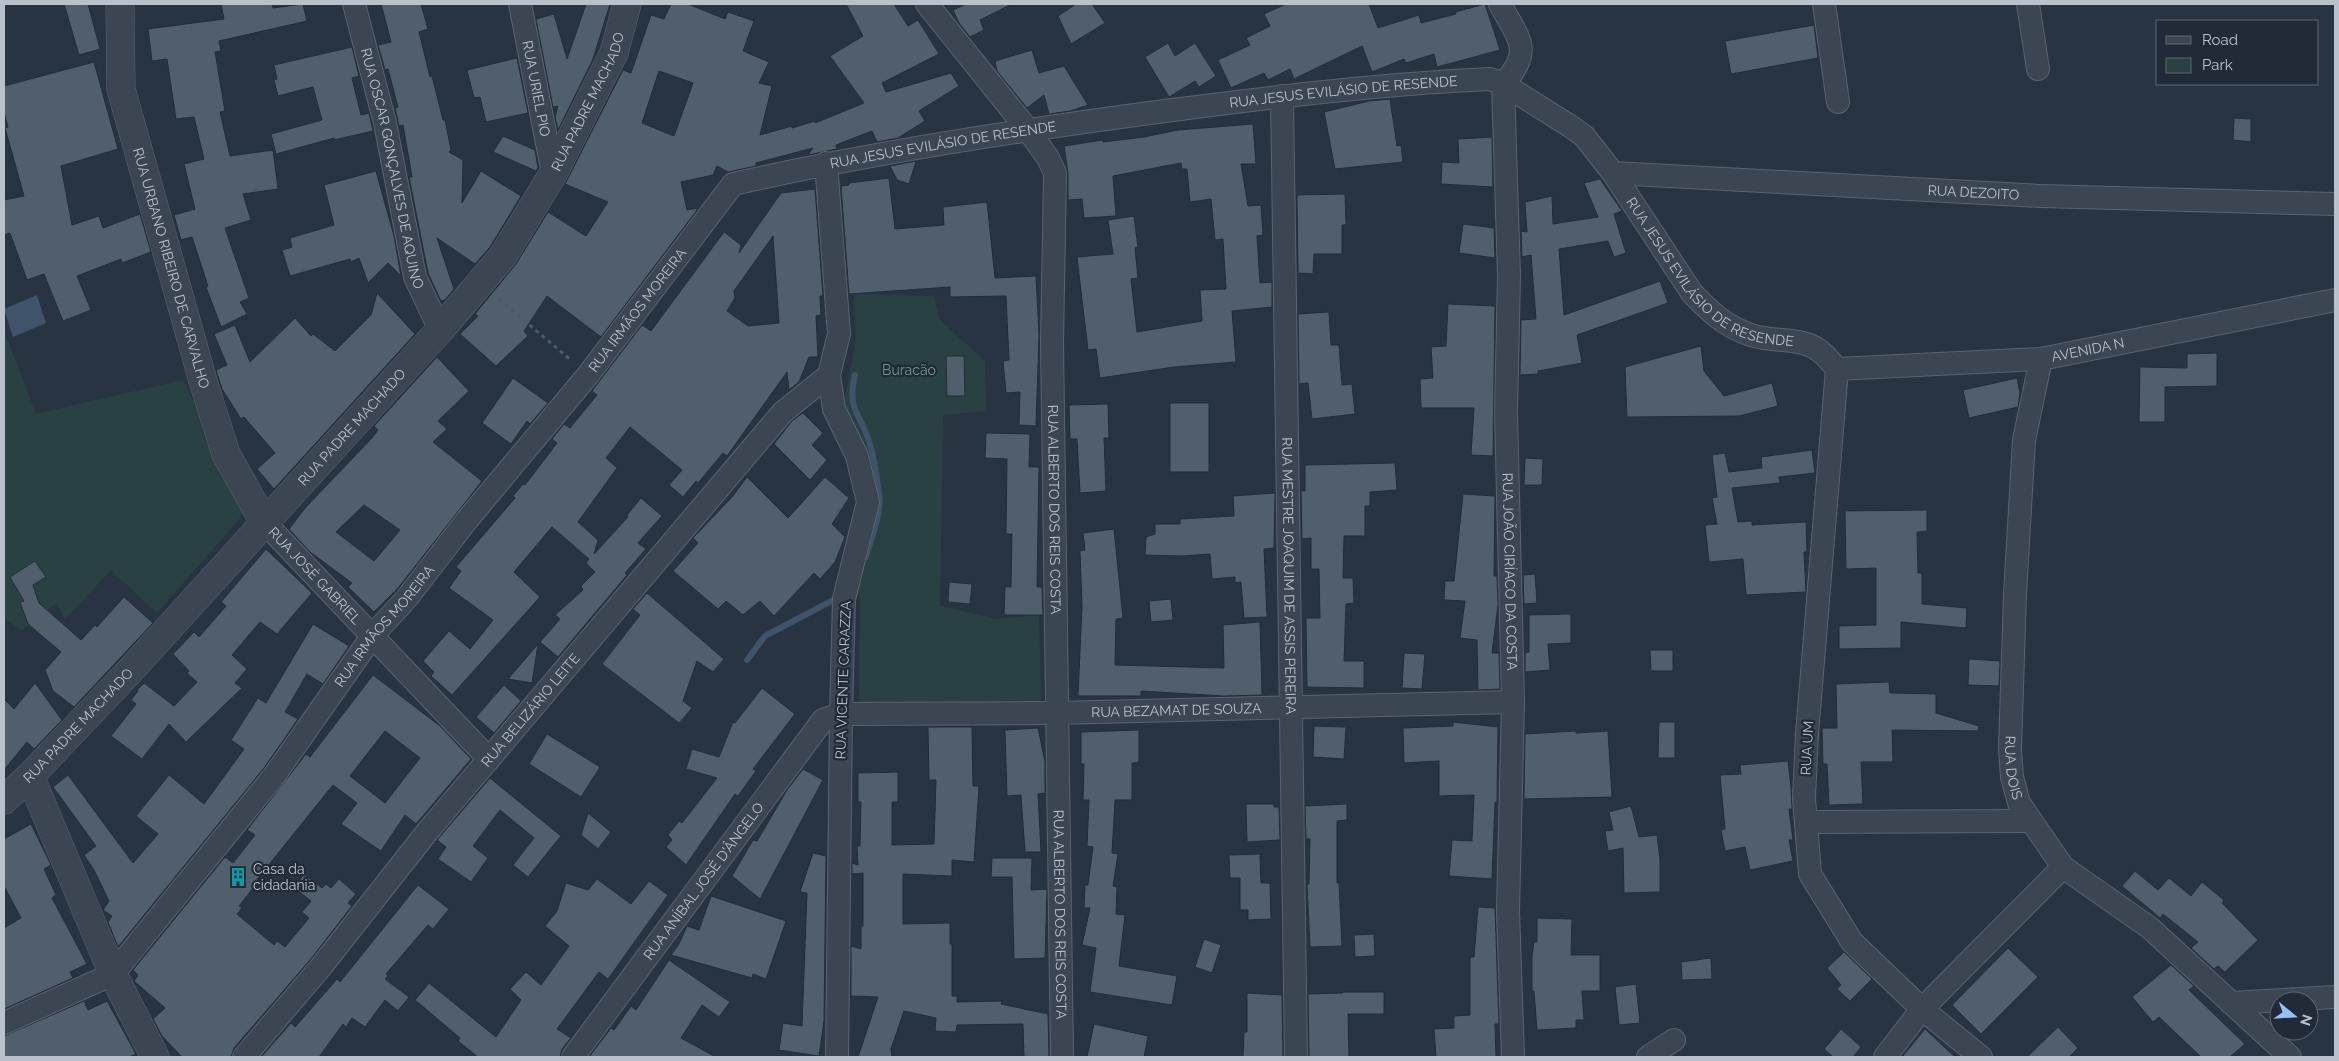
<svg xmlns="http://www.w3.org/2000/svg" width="2339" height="1061" viewBox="0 0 2339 1061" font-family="Raleway,sans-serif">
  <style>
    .green { fill: #2a4143 }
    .water { fill: #3f536a }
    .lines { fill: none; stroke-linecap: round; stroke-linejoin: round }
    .stream { stroke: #3f536a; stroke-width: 6 }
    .building { fill: #515f6d; stroke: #232d39; fill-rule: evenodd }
    .minor-casing { stroke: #5a646f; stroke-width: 24 }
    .tertiary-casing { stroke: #5a646f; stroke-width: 29 }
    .path { stroke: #485e60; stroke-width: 3; stroke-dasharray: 4 4; stroke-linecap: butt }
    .minor { stroke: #3c4652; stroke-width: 22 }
    .tertiary { stroke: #3c4652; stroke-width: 28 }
    .labels { text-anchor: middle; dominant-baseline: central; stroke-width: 4.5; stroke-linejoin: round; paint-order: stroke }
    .street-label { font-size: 14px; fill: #b9c1cc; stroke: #212b37 }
    .park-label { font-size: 14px; fill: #719c79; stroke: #212b37 }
    .poi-label { font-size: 14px; fill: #b9c1cc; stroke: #212b37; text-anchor: start }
  </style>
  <rect width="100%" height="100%" fill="#283442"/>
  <path class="green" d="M854 294 934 296 939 319 985 361 986 411 943 415 940 606 997 619 1039 615 1041 701 859 704 860 599 856 590 874 506 843 409 856 338Z
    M4 330 36 414 183 380 248 509 157 613 111 570 65 619 56 603 21 631 4 618Z"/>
  <path class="water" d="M37 295 46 323 13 337 4 309Z"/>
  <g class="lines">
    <path class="stream" d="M855 375C847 410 859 411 869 441 874 457 877 477 879 494 882 514 871 538 866 557
      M747 660 765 636 839 597"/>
  </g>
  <path class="building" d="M64 4H88L100 49 79 55Z
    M221 4H272L273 8 303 4 307 21 219 41 221 51 215 52 225 111 220 112 230 156 273 150 278 189 243 194 251 220 225 228 249 298 240 302 247 314 221 327 206 287 208 286 192 237 181 240 174 215 195 209 184 164 204 159 194 117 176 119 167 59 152 61 148 29 224 19Z
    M381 4H421L428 29 419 32 430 77 432 76 443 120H445L451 150 449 152 463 160 462 203 481 171 521 196 490 247 475 264 437 238 454 289 445 300 441 301 428 273 409 177H412L403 125 399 126 395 108 398 107 388 69 385 70 378 45 391 42Z
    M586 4H610L593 59 558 130 555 117 558 106 553 107 536 19 554 14 567 59Z
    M671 4H688L725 19 728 12 754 21 743 51 769 62 759 83 772 86 760 135 792 126V128L815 121V123L864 103 830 56 863 36 846 4H894L908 26 918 20 939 54 882 83 886 92 951 73 959 86 919 111 925 121 898 138 877 142 872 131 836 145 837 149 808 155 813 148 756 163V166L728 172 717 166 713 175 681 182 687 210 698 208 697 210 601 337 547 296 524 331 528 336 496 366 460 334 478 316 475 314 516 264 548 212 586 236 608 202 565 184 623 70 631 73 651 15 664 19ZM659 71 693 83 674 136 642 123Z
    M966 4H1012L980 20 984 30 970 37 959 23 953 10Z
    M1076 4H1092L1105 23 1071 44 1058 16Z
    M1286 4H1369L1378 28 1419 15 1421 23 1456 14 1455 12 1485 4 1500 50 1437 67 1434 54 1406 63 1404 59 1372 72 1362 46 1294 79 1290 69 1268 80 1264 73 1231 88 1218 60 1250 45 1246 38 1270 26 1264 14Z
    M1814 25 1818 58 1731 74 1725 41Z
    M1168 43 1175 56 1195 43 1216 76 1199 87 1195 81 1169 97 1145 57Z
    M352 47 359 76 352 78 361 115 369 113 373 131 334 140V138L276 154 271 134 322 120 313 87 278 96 274 80 277 79 274 65Z
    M1032 50 1039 73 1064 66 1088 105 1070 111 1049 114 1044 95 1027 108 997 71 995 61Z
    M517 58 528 113 486 122 480 97 474 98 467 70Z
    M94 62 118 149 61 166 72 225 99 216 103 228 140 214 151 252 122 263 121 259 77 276 91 310 63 321 44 274 27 280 10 233 4 235V200L24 196 5 128 8 127 4 112V86Z
    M1390 99 1397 146 1401 145 1403 162 1335 169 1324 112 1369 101Z
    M2234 118 2251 119V142L2233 140Z
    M1253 124 1256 164H1241L1248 206 1261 205 1263 235 1257 236 1260 283 1272 282V307L1232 311 1236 362 1174 367 1100 378 1096 349 1088 350 1077 257 1113 254 1108 220 1134 216 1138 247 1135 248 1138 278 1131 279 1137 332 1202 321 1200 290 1226 289 1223 239 1215 240 1211 199 1190 202 1187 169H1182L1181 163 1113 176 1116 216 1084 218 1082 199 1068 200V173L1064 146 1103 140V142L1144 137 1178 130Z
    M503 136 535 150 538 168 536 171 493 152Z
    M1492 137 1493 187 1441 184 1442 162 1459 163 1458 139Z
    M916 161 909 184 897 180 890 166Z
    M376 171 394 236 401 276 388 263 368 283 359 258 351 262 350 259 290 276 282 250 292 247 290 238 334 225 324 185Z
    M889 178 895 229 944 225 943 207 987 202 995 278 1036 276 1039 335 1036 426 1019 425 1020 392 1006 393 1003 361 1009 360 1006 296 950 297V287L849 294 841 186 849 185V183Z
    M1600 179 1622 211 1614 214 1626 253 1614 257 1608 241 1559 249 1564 315 1660 281 1668 303 1577 335 1582 363 1538 371V374L1520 375 1521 320 1536 319 1531 255 1522 257 1521 231 1527 232 1525 202 1552 196 1553 224 1598 217 1584 183Z
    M815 189 823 296H820L821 315 816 316 818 357H809L799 382 789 390 787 372 727 456 723 453 698 483 696 481 683 497 669 485 682 470 630 427 606 458 617 468 578 522 598 540 594 554 628 517 627 515 641 498 662 516 638 543 646 549 625 573 627 575 558 657 540 642 560 619 555 615 583 590 581 586 595 572 586 563 589 559 552 527 514 572 540 597 452 695 431 676 434 672 423 661 449 631 470 649 493 620 449 588 461 571 456 567 515 498 513 496 523 484 525 485 557 443 552 439 564 424 570 428 597 395 592 391 642 325 651 331 724 232 741 245 739 253 781 193ZM773 236 779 323 748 326 727 311 735 298 734 291Z
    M1345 194 1346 225H1342V254H1314L1313 274 1298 273 1297 195Z
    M1463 224 1494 228 1495 258 1459 253Z
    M377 293 415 334 274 489 257 469 275 453 244 417 241 419 222 389 216 370 227 365 214 334 235 325 250 362 295 318 311 336 313 334 335 351 371 315Z
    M1448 304 1495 306 1493 456 1471 455 1474 408H1421L1420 379 1433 378 1431 347 1446 346Z
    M1329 312 1331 345H1339L1342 385 1352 384 1355 414 1312 419 1308 383 1299 384 1298 314Z
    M1701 346 1704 371 1724 396 1772 383 1778 406 1739 416 1627 417 1625 367Z
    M2217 353V386L2165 387V422H2139L2140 367 2187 368V354Z
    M946 356H964L965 396H947Z
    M437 357 469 391 438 421 447 429 433 442 482 481 398 588 374 612 348 587 352 583 310 552 289 529 306 507 372 438 378 430 374 426ZM364 505 400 530 374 561 336 532Z
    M513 378 548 403 530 424 527 421 511 444 482 423Z
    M2017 378 2020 393 2018 407 1969 418 1963 390Z
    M1170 403H1209V472H1170Z
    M1108 404 1109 438H1104L1106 491 1080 493 1077 439H1070L1069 405Z
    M803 413 823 433 812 445 827 460 810 480 774 444 792 421Z
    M986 433 1030 434 1029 467H1039L1037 587H1042L1043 615H1004L1005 587H1011L1012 534H1006L1007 459 985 458Z
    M1812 450 1815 473 1779 477 1780 483 1732 488 1738 522 1752 521V525L1806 522 1807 552H1804L1806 592 1746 595 1743 559 1709 562 1705 525 1717 524 1712 498 1717 497 1712 455 1725 453 1729 472 1762 468 1761 457Z
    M1525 458 1543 459 1542 485H1524Z
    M1395 463 1397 490 1370 492V506H1365V536H1344L1343 578H1353L1354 603 1346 604 1344 661H1364V688L1307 687 1306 618H1320L1319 569H1311V538L1302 539 1301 491H1305V465Z
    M747 477 788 518 825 477 849 498 832 524 845 537 835 562 820 579 814 573 774 616 760 601 743 615 726 601 718 609 673 571 698 543 693 538 732 497Z
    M1275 493 1274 548 1264 549 1267 617 1244 618 1241 582 1235 583V577L1212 579 1210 554 1182 556 1145 555 1146 537 1155 534V524H1180V519L1234 516 1233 496Z
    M1463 494 1495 496 1494 576H1497L1498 605 1492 653H1499L1500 689 1478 690 1477 640 1460 638 1465 601 1444 600 1445 581H1454Z
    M1927 510V531L1917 532 1918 573H1922V604L1967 608 1966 628 1901 622V648L1839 649V626L1876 625V568L1846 569 1845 511Z
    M1114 529 1123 618 1116 619 1115 665 1224 668 1223 625 1260 622 1262 695 1224 696 1141 691V696H1078L1082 606 1080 551 1085 550 1083 533Z
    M266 549 312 593 277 634 260 622 232 655 247 669 235 683 242 688 186 742 169 724 142 759 111 736 136 704 131 700 138 691 137 690 144 683 174 706 197 682 187 673 189 671 173 654 194 632 199 637 226 606 221 602Z
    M35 561 46 577 33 585 39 603 81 640 95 625 97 627 124 597 153 623 74 707 53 691 45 670 61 652 28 624 20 602 24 601 10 577Z
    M1535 574 1537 603 1524 604 1523 575Z
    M949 582 972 584 970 604 948 602Z
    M647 593 724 659 713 672 697 661 683 701 692 708 679 723 602 664 640 615 633 609Z
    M1171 599 1173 620 1151 622 1149 601Z
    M1571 614V643L1548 644 1550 670 1525 672V653L1529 652V615Z
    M313 624 349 646 323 684 307 674 285 712 298 719 264 768 118 947 108 922 112 916 103 910 109 901 94 870 84 855 96 846 53 787 68 775 133 863 158 834 136 816 169 775 204 804 244 749 231 740 258 698 266 703Z
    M538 644 532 683 508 679Z
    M1650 650H1673V671H1651Z
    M1404 653 1425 654 1422 689 1402 688Z
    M1969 659 2000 661 1999 686 1968 685Z
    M373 675 440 726 471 759 416 824 405 815 381 851 341 824 357 803 333 785 255 882 257 883 239 906 242 908 237 914 274 945 277 941 285 947 309 918 302 912 311 901 294 888 304 874 322 888 326 884 331 888 339 879 356 894 348 903 352 906 310 960 234 1048 231 1057H182L162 1036 153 1019 165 1008 134 981 138 975 133 970 225 857 233 863 255 835 247 830 306 754 310 757ZM385 731 420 758 385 803 350 776Z
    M1889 682 1890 693 1936 694V713L1979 726 1978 731 1892 730 1893 762H1861L1863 804 1829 805 1827 764H1823L1822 728H1837L1836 684Z
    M35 683 62 720 34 749 27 742 4 770V699L14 709Z
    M504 685 521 701 494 733 476 717Z
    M762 688 795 714 753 769 756 771 738 796 735 794 686 865 666 847 672 840 668 835 679 821 682 823 717 778 686 769 692 749 719 757 733 722 735 723Z
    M1453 722 1498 727 1497 802H1495L1492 879 1449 876 1452 840 1472 841 1474 795 1439 796V761L1404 763 1403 728 1453 726Z
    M1659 722H1675V758H1658Z
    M1314 726 1346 727 1344 759 1313 757Z
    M928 727H972L973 786H979L974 862 952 860V876L903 874V924L950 923V944H952V996H957V1002L1002 1001 1001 1004 1048 1014 1049 1057H1024L1023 1024 957 1025 956 1032 935 1031 936 1018 904 1011 891 1049 892 1057H858L878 997 851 996V946L861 949V926H863V873L852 874V863L858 865 857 846H860L861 802H858V773L898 772V802H892V845L934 844 936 780H929Z
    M1038 728 1045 762V793L1038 794 1041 852H1025L1021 795 1007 796 1005 730Z
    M1139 730V762L1132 763V800H1115L1112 853 1118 854 1113 886 1117 887 1116 914 1125 915 1119 966 1177 976 1172 1005 1090 992 1096 948 1082 945 1090 908H1084L1085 885H1088L1093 847 1087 846 1089 800H1083L1084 764H1081V732Z
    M1576 731V733L1608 731 1612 797 1524 799 1525 734Z
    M547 734 600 767 581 797 529 764Z
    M1788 761 1791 787 1792 809H1789L1793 840H1789L1793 861 1750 870 1745 847 1725 851 1721 830 1725 829 1720 775 1741 774 1740 765Z
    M803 769 823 780 760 899 732 876 753 840 757 841 787 790Z
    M490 778 561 836 528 877 513 865 534 838 500 810 473 846 488 858 471 882 438 859 446 847 437 840Z
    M1246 804H1274V807H1279L1280 840 1247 842Z
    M1347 804V820L1337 821V883H1339L1342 946 1310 947 1307 884H1309L1310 839H1306L1305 806Z
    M1631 806 1639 837 1657 835 1660 859V892L1624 893 1623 848 1608 851 1605 831 1613 830 1609 812Z
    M588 813 611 832 598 849 581 835Z
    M31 824 51 865 44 869 56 895 52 898 87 964 70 972 73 978 4 1009V928L21 918 4 886V839Z
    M813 853 826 856 824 1021 819 1056 779 1050 783 1023 802 1026 807 893 800 892Z
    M1260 854 1261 883H1270L1271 919 1248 920V910H1240V878H1230L1229 855Z
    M992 858H1032L1031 890 1047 889 1045 958 1014 959 1012 877H991Z
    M2135 871 2158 890 2169 878 2191 896 2202 882 2224 900 2222 903 2258 940 2225 972 2218 966 2214 969 2191 948 2198 942 2163 914 2160 918 2122 886Z
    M597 879 631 904 649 881 668 895 608 979 599 972 557 1029 571 1038 562 1049 560 1057H478L458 1041 460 1038 415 1000 429 983 496 1037 521 1000 510 989 526 972 541 985 569 946 545 926 557 911 566 883 588 890Z
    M418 885 449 909 433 929 428 925 386 974 388 976 385 979 409 997 398 1011 385 1000 365 1027 352 1018 346 1027 343 1024 319 1057H261L291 1023 295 1027 337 979 340 982Z
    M711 896 786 921 766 979 753 974 752 978 671 955 679 944 687 926 699 930Z
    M1478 907 1495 908 1499 1024H1495L1496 1057H1436L1434 1029 1454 1028V1016L1470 1015V957H1474Z
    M1537 918 1572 919 1571 955H1600V991H1582L1584 1020H1576V1028L1537 1030 1534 991H1532V956L1534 942H1537Z
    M1374 934 1375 956 1355 957 1354 935Z
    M1204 939 1221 945 1212 973 1195 967Z
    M2008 948 2038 977 1981 1034 1952 1005Z
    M1844 952 1872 979 1850 1001 1837 989 1841 985 1827 968Z
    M1711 958 1712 979 1682 980 1681 962Z
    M669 960 730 1002 719 1017 702 1005 681 1038 716 1057H589L611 1028 614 1030 631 1006 636 1010Z
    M2171 965 2194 986 2189 990 2245 1044 2230 1057H2201L2159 1017 2153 1022 2132 997Z
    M1636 984 1640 1023 1619 1025 1615 987Z
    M1343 992H1384V1014H1348L1349 1057H1309L1308 994 1343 993Z
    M1247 993 1282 995 1283 1057H1243L1244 1032H1247Z
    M84 1001 88 1010 107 1001 136 1054 129 1057H4V1036Z
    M1094 1024 1148 1036 1144 1057H1087Z
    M2058 1027 2078 1048 2069 1057H2027Z
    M1841 1029 1861 1047 1853 1057H1833L1824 1049Z
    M1925 1029 1955 1057H1902Z"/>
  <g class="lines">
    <g class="minor-casing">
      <g id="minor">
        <path id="s1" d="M354 4 385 123 415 277 440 330"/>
        <path id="s2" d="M520 4 553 174"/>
        <path id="s3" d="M927 4 1028 130 1048 158 1055 173 1052 343 1062 1057"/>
        <path id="s4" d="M1500 4C1519 40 1534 50 1503 84L1509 276 1506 412 1513 702 1508 911 1513 1057"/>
        <path d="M1824 4 1838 102"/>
        <path d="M2028 4 2038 69"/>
        <path id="s5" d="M1282 96 1296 1057"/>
        <path d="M826 163 839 334 829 375 834 409 857 456 868 502 844 599 841 714 837 1057"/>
        <path id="s6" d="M1613 173 2041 196 2335 204"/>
        <path id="s7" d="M2041 359 2024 440 2015 594 2010 749 2012 777 2019 803 2063 867 2150 928 2290 1057"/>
        <path d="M1837 369 1807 734 1804 798 1810 874 1852 942 1922 1009 1981 1057"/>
        <path id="s8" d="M1837 369 2041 359 2335 300"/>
        <path id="s9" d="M264 522 489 759"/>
        <path d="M1808 822 2031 821"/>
        <path d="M2231 1003 2335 997"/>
        <path id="s10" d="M4 1023 113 974 274 776 373 635 407 598 467 520 588 375 733 184C875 152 1020 130 1165 111 1273 97 1381 84 1490 79L1503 84 1570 126 1584 136 1613 173 1692 293C1709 311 1726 327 1751 335 1773 343 1803 336 1821 352 1827 357 1832 363 1837 369"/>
        <path id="s11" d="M244 1057 320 968 427 832 783 412 829 375"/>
        <path id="s12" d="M573 1057 823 720 841 714 1056 713 1513 702"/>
        <path d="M1648 1057 1674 1040"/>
        <path d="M1885 1057 1922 1009 2063 867"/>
      </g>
    </g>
    <g class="tertiary-casing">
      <g id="tertiary">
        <path id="s13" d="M120 4 121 89 203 381 226 454 264 522"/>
        <path d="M30 776 113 974 155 1057"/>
        <path id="s14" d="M4 800 30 776 128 673 440 330 503 256 553 174 614 53 627 4"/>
      </g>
    </g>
    <path class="path" d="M499 299 572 361"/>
    <use href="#minor" class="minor"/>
    <use href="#tertiary" class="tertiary"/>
  </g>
  <defs>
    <g id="building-bare" transform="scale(1.5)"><path d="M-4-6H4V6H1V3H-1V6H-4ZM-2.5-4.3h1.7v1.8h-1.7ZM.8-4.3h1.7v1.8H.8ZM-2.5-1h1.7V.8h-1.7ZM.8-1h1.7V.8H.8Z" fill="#0f9aa8" stroke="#212b37" stroke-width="2.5" paint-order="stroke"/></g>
  </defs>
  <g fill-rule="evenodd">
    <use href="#building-bare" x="238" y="877"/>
  </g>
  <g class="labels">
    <g class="street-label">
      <text stroke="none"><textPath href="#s2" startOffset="86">RUA URIEL PIO</textPath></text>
      <text stroke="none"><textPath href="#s10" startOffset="1742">RUA JESUS EVILÁSIO DE RESENDE</textPath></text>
      <text stroke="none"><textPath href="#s14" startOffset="915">RUA PADRE MACHADO</textPath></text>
      <text stroke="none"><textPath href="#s10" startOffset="1338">RUA JESUS EVILÁSIO DE RESENDE</textPath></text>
      <text stroke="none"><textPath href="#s1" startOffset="169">RUA OSCAR GONÇALVES DE AQUINO</textPath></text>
      <text stroke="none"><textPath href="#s6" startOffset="361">RUA DEZOITO</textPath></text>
      <text stroke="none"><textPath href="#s13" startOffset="271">RUA URBANO RIBEIRO DE CARVALHO</textPath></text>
      <text stroke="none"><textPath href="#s10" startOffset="2192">RUA JESUS EVILÁSIO DE RESENDE</textPath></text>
      <text stroke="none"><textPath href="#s10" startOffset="966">RUA IRMÃOS MOREIRA</textPath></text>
      <text stroke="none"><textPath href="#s8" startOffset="252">AVENIDA N</textPath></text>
      <text stroke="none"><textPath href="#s14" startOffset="510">RUA PADRE MACHADO</textPath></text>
      <text stroke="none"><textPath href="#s3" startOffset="549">RUA ALBERTO DOS REIS COSTA</textPath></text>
      <text stroke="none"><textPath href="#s4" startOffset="578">RUA JOÃO CIRÍACO DA COSTA</textPath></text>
      <text stroke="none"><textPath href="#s9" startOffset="74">RUA JOSÉ GABRIEL</textPath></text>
      <text stroke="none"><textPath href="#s5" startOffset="480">RUA MESTRE JOAQUIM DE ASSIS PEREIRA</textPath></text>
      <text stroke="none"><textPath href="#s10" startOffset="561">RUA IRMÃOS MOREIRA</textPath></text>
      <text transform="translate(843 680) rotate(-88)">RUA VICENTE CARAZZA</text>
      <text stroke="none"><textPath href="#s11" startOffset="450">RUA BELIZÁRIO LEITE</textPath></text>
      <text stroke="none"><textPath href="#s12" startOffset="774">RUA BEZAMAT DE SOUZA</textPath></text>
      <text stroke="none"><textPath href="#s14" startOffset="105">RUA PADRE MACHADO</textPath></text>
      <text transform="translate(1807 748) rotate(-87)">RUA UM</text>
      <text stroke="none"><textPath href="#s7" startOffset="411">RUA DOIS</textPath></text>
      <text stroke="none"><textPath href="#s12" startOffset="219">RUA ANÍBAL JOSÉ D'ÂNGELO</textPath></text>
      <text stroke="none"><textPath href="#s3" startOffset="954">RUA ALBERTO DOS REIS COSTA</textPath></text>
    </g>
    <g class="park-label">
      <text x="909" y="370">Buracão</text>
    </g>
    <g class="poi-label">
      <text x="253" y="869">Casa da<tspan x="253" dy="16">cidadania</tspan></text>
    </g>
  </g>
  <rect width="2339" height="1061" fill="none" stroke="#b9c1cc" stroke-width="10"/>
  <rect x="2156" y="20" width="162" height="65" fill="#212b37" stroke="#5e6773"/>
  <rect x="2166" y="36" width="25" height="8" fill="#3c4652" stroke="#5e6773"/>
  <text x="2202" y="45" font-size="15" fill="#b9c1cc">Road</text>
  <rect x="2166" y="58" width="25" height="15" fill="#2a4143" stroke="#5e6773"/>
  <text x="2202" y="70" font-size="15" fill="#b9c1cc">Park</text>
  <g transform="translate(2294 1016) rotate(108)"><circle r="24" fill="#212b37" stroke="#5e6773"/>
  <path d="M0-4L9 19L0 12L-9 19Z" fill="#95bff5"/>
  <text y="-8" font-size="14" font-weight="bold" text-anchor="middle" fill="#b9c1cc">N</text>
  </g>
</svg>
